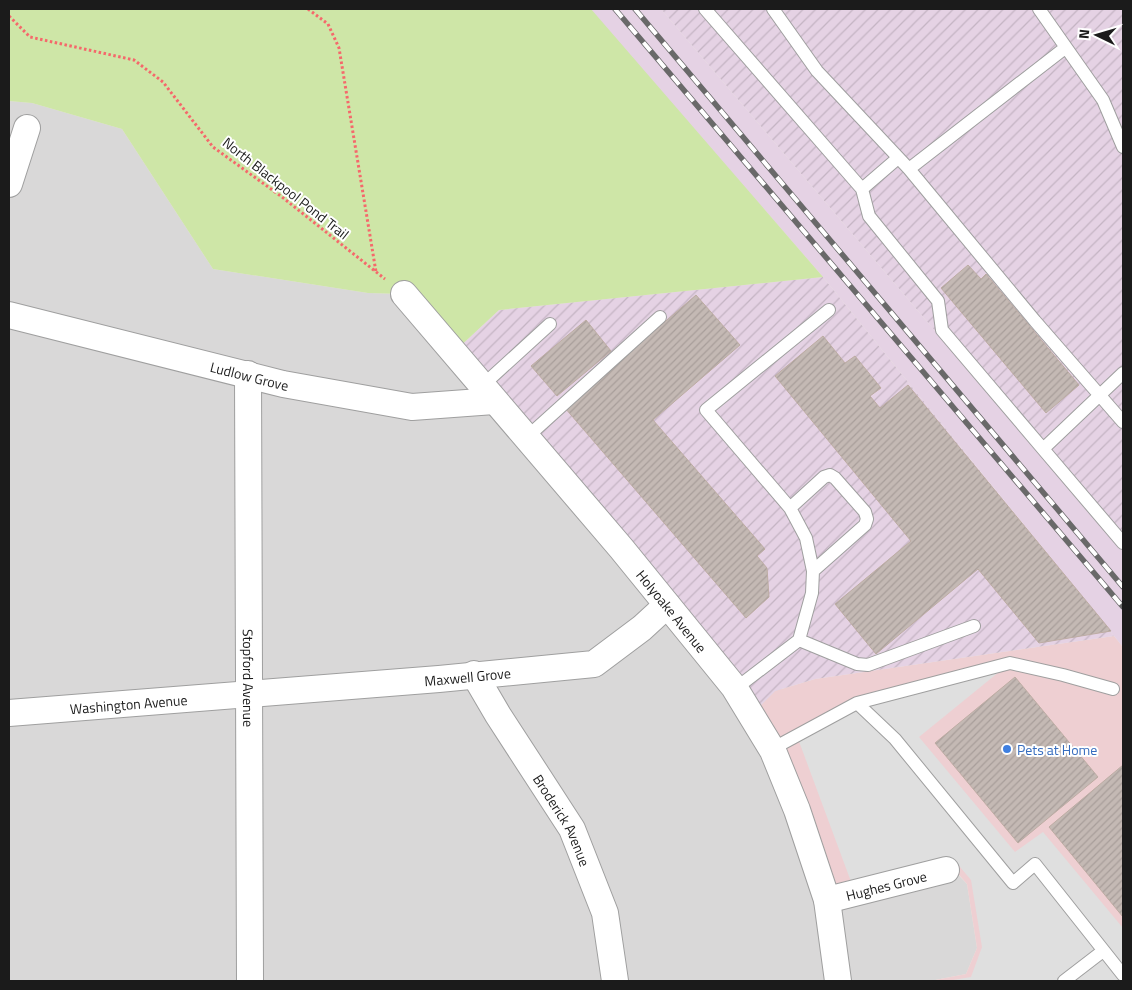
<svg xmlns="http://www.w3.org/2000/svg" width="1132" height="990" viewBox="0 0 1132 990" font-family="'Titillium Web',sans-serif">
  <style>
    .residential { fill: #d9d8d8 }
    .commercial { fill: #eecfd2 }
    .industrial { fill: url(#industrial-furrows) }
    .railway { fill: #e5d2e4 }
    .grass { fill: #cee6a7 }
    .parking { fill: #dfdfdf }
    .building { fill: url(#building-hatch); stroke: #bdaca3 }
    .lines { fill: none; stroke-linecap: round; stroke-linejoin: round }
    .service-casing { stroke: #9f9f9f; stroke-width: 14 }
    .minor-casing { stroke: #9f9f9f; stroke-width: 28 }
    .path { stroke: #f5686b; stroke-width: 3; stroke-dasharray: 2.5 2.5; stroke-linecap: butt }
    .service { stroke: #fff; stroke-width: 12 }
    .minor { stroke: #fff; stroke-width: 26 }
    .rail-casing { stroke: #696969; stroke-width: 5.5 }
    .rail { stroke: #fff; stroke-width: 4; stroke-dasharray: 11; stroke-linecap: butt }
    .shop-dot { fill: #3f7fe0; stroke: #fff; stroke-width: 2 }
    .labels { text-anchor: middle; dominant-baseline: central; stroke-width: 4; stroke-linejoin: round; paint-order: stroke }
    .street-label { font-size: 14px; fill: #1b1b1b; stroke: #fff }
    .shop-label { font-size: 14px; fill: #366cbe; stroke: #fff; text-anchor: start }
  </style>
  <defs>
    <pattern id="industrial-furrows" width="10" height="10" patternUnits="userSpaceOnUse" patternTransform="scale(1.25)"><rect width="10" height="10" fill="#e5d2e4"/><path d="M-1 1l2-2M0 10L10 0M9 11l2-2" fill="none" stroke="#c4b4c3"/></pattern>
    <pattern id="building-hatch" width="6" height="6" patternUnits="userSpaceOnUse" patternTransform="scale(1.25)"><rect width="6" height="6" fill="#c4b9b4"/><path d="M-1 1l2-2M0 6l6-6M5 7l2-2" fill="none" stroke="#a89e9a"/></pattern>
  </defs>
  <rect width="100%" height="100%" fill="#ece7e0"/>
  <path class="residential" d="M9 101 32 103 122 129 213 269 368 293 404 294 967 884 977 948 966 974 930 981H9Z"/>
  <path class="commercial" d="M1114 636 1123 647V981H930L966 974 977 948 967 884 953 868 827 900 751 715 775 691 815 679Z"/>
  <path class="industrial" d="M661 9H1123V552Z
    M823 277 1114 636 815 679 775 691 751 715 454 352 499 310Z"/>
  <path class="railway" d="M590 9H661L1123 552V647L823 277Z"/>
  <path class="grass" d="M9 9H591L823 277 499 310 454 352 404 294 368 293 213 269 122 129 32 103 9 101Z"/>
  <path class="parking" d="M1010 663 919 737 1015 852 1043 832 1123 928V981H947L971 977 982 947 971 880 955 861 853 887 797 736 857 703Z"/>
  <path class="building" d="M968 265 981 279 986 274 1079 385 1046 413 941 288Z
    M696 295 740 345 653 420 765 549 757 556 767 568 769 597 746 618 565 408Z
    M586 320 611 351 557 396 531 366Z
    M823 336 845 363 855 356 881 388 870 396 880 408 908 385 1111 631 1039 643 978 569 876 654 835 604 911 541 775 376Z
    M1015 677 1098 777 1018 843 935 743Z
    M1123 765V917L1049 827Z"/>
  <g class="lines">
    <g class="service-casing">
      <path id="service" d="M705 9 862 189 898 158
        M773 9 817 71 909 169 1035 321 1123 422
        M1039 9 1103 100 1123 147
        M909 169 1065 48
        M862 189 869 216 938 301 942 330 1043 449 1123 373
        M482 386 550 324
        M526 438 660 317
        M1043 449 1123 543
        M790 508 824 477 830 475 835 478 865 512 867 519 865 525 813 571
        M799 640 857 664 868 665 974 626
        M735 689 799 640 812 593 813 571 806 538 790 508 706 410 829 310
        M857 703 895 739 1013 883 1035 864 1123 975
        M772 749 857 703 1010 663 1063 675 1113 689
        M1064 981 1103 951"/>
    </g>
    <g class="minor-casing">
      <g id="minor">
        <path d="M9 184 27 128"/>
        <path id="s1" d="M404 294 621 548 734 687 773 751 797 810 827 900 838 981"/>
        <path id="s2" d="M9 315 283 384 412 407 494 401"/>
        <path id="s3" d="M248 374 250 981"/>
        <path id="s4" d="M474 674 498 715 572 829 605 913 615 981"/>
        <path id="s5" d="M9 713 439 679 594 664 642 628 667 605"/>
        <path id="s6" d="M827 900 946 870"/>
      </g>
    </g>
    <path class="path" d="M308 9 328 24 339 48 376 272
      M9 16 30 37 134 60 163 82 213 147 282 197 385 279"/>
    <use href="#service" class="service"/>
    <use href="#minor" class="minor"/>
    <g class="rail-casing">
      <path id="rail" d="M615 9 1123 607
        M635 9 1123 587"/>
    </g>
    <use href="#rail" class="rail"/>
  </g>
  <circle class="shop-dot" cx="1007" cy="749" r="5"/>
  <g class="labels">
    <g class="street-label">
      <text transform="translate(286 188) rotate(38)">North Blackpool Pond Trail</text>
      <text stroke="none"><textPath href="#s2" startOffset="248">Ludlow Grove</textPath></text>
      <text stroke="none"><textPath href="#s1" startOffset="415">Holyoake Avenue</textPath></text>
      <text stroke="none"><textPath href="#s5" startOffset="460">Maxwell Grove</textPath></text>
      <text stroke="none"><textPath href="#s3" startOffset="304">Stopford Avenue</textPath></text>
      <text stroke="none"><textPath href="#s5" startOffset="120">Washington Avenue</textPath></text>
      <text stroke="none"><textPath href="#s4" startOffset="171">Broderick Avenue</textPath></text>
      <text stroke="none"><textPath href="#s6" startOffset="61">Hughes Grove</textPath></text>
    </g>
    <g class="shop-label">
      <text x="1017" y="749">Pets at Home</text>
    </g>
  </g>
  <rect width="1132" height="990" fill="none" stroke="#1b1b1b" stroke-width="20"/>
  <g transform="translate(1097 35) rotate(275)" stroke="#ffffff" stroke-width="4" paint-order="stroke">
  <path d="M0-4L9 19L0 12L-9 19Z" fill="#1b1b1b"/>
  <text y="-8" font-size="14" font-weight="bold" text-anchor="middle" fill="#1b1b1b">N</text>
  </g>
</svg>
